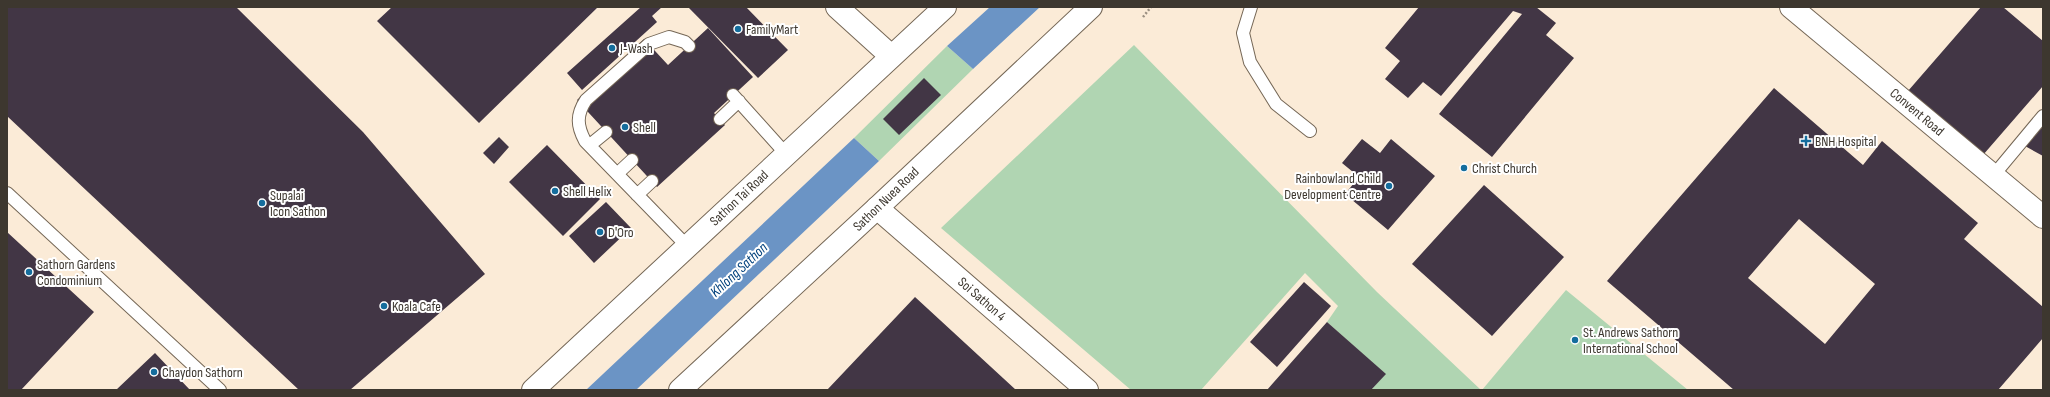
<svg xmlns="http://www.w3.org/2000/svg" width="2050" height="397" viewBox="0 0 2050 397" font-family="'Sofia Sans Condensed',sans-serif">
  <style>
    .green { fill: #b0d5b2 }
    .water { fill: #6b94c5 }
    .building { fill: #423645; fill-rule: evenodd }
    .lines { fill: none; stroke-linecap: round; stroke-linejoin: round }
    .service-casing { stroke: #756756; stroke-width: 14 }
    .minor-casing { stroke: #756756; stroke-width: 24 }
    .secondary-casing { stroke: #756756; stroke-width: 24 }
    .primary-casing { stroke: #756756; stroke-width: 24 }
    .path { stroke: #9a8f81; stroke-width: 2.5; stroke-dasharray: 2 2; stroke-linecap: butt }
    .service { stroke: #fff; stroke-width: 12 }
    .minor { stroke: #fff; stroke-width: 22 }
    .secondary { stroke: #fff; stroke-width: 22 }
    .primary { stroke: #fff; stroke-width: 22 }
    .poi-dot { fill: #146d9d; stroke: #fff; stroke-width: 1.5 }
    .labels { text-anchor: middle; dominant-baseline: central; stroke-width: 4; stroke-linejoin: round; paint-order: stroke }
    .poi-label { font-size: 14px; fill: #3d372f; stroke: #fff; text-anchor: start }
    .street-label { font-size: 14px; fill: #3d372f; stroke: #fff }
    .water-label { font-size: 15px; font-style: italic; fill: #00407c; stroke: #fff }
  </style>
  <rect width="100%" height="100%" fill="#fbebd7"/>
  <path class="green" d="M1134 45 1377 292 1481 390H1371L1385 374 1327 322 1338 306 1305 273 1201 390H1131L941 228Z
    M947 46 973 69 879 161 854 138Z
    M1566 290 1688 390H1482Z"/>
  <path class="water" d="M990 7H1040L973 69 947 46Z
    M854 138 879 161 636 390H586Z"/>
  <path class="building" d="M7 7H236L363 132 485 274 350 390H299L7 116Z
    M392 7H598L479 123 377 21Z
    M641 7H662L652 16 657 22 582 90 567 73Z
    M688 7H746L788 50 758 78Z
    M1419 7H1536L1556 23 1546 35 1574 58 1492 157 1439 114 1522 14 1513 11 1441 96 1423 82 1408 98 1385 79 1400 61 1385 48Z
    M1981 7H2003L2043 41V86L1983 155 1908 91Z
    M708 28 753 77 714 113 725 125 657 187 577 100 644 39 668 65Z
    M924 78 941 95 899 135 883 119Z
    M1774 88 1863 165 1882 141 1978 223 1964 239 2043 307V338L1998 390H1734L1607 281ZM1799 219 1875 284 1825 344 1748 278Z
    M2043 124V156L2025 146Z
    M499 137 509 147 494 164 483 153Z
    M1362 139 1380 153 1391 139 1435 176 1388 230 1345 194 1359 177 1342 163Z
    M547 145 600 199 563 236 509 182Z
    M1484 185 1564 257 1492 336 1412 264Z
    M606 202 631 228 594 263 569 236Z
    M7 232 94 312 21 390H7Z
    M1304 282 1331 306 1277 367 1250 342Z
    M915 297 1016 390H827Z
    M1327 322 1386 374 1371 390H1267Z
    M155 353 190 390H116Z"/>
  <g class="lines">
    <g class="service-casing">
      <path id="service" d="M1251 7 1243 33 1250 62 1276 104 1310 131
        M733 95 786 154
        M720 119 739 101
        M590 145 606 132
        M617 174 632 160
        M1993 176 2043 116
        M7 193 220 390
        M637 195 652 181
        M687 246 585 141C577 126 576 115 586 100L649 44 669 37 685 42 689 46"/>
    </g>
    <g class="minor-casing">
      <path id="minor" d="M1791 7 2043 217
        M877 208 1087 390"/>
    </g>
    <g class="secondary-casing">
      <path id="secondary" d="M837 7 891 56"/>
    </g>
    <g class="primary-casing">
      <path id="primary" d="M533 390 945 7
        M680 390 877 208 1091 7"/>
    </g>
    <path class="path" d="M1143 17 1151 7"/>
    <use href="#service" class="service"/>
    <use href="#minor" class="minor"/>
    <use href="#secondary" class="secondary"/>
    <use href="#primary" class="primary"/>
  </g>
  <g class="poi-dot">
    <circle cx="738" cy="29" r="4"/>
    <circle cx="612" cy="48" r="4"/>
    <circle cx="625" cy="127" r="4"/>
    <path d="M1804 135h4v4h4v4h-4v4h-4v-4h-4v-4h4z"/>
    <circle cx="1464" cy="168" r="4"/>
    <circle cx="1389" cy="186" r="4"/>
    <circle cx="555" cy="191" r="4"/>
    <circle cx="262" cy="203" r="4"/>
    <circle cx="600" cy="232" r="4"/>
    <circle cx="29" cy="272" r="4"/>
    <circle cx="384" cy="306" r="4"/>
    <circle cx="1575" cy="340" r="4"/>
    <circle cx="154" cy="372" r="4"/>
  </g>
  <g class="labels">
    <g class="poi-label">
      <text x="746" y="29">FamilyMart</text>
      <text x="620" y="48">J-Wash</text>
      <text x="633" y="127">Shell</text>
      <text x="1815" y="141">BNH Hospital</text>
      <text x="1472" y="168">Christ Church</text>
      <text x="1381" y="178" text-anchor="end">Rainbowland Child<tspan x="1381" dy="16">Development Centre</tspan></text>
      <text x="563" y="191">Shell Helix</text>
      <text x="270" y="195">Supalai<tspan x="270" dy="16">Icon Sathon</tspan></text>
      <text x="608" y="232">D'Oro</text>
      <text x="37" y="264">Sathorn Gardens<tspan x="37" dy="16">Condominium</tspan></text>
      <text x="392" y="306">Koala Cafe</text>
      <text x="1583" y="332">St. Andrews Sathorn<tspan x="1583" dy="16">International School</tspan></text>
      <text x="162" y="372">Chaydon Sathorn</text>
    </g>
    <g class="street-label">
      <text transform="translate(1917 112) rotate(40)">Convent Road</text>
      <text transform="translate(739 198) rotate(-43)">Sathon Tai Road</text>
      <text transform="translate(886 199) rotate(-44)">Sathon Nuea Road</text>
      <text transform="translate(982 299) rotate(41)">Soi Sathon 4</text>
    </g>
    <g class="water-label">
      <text transform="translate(739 270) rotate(-43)">Khlong Sathon</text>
    </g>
  </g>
  <rect width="2050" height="397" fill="none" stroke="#3d372f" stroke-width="16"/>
</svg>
